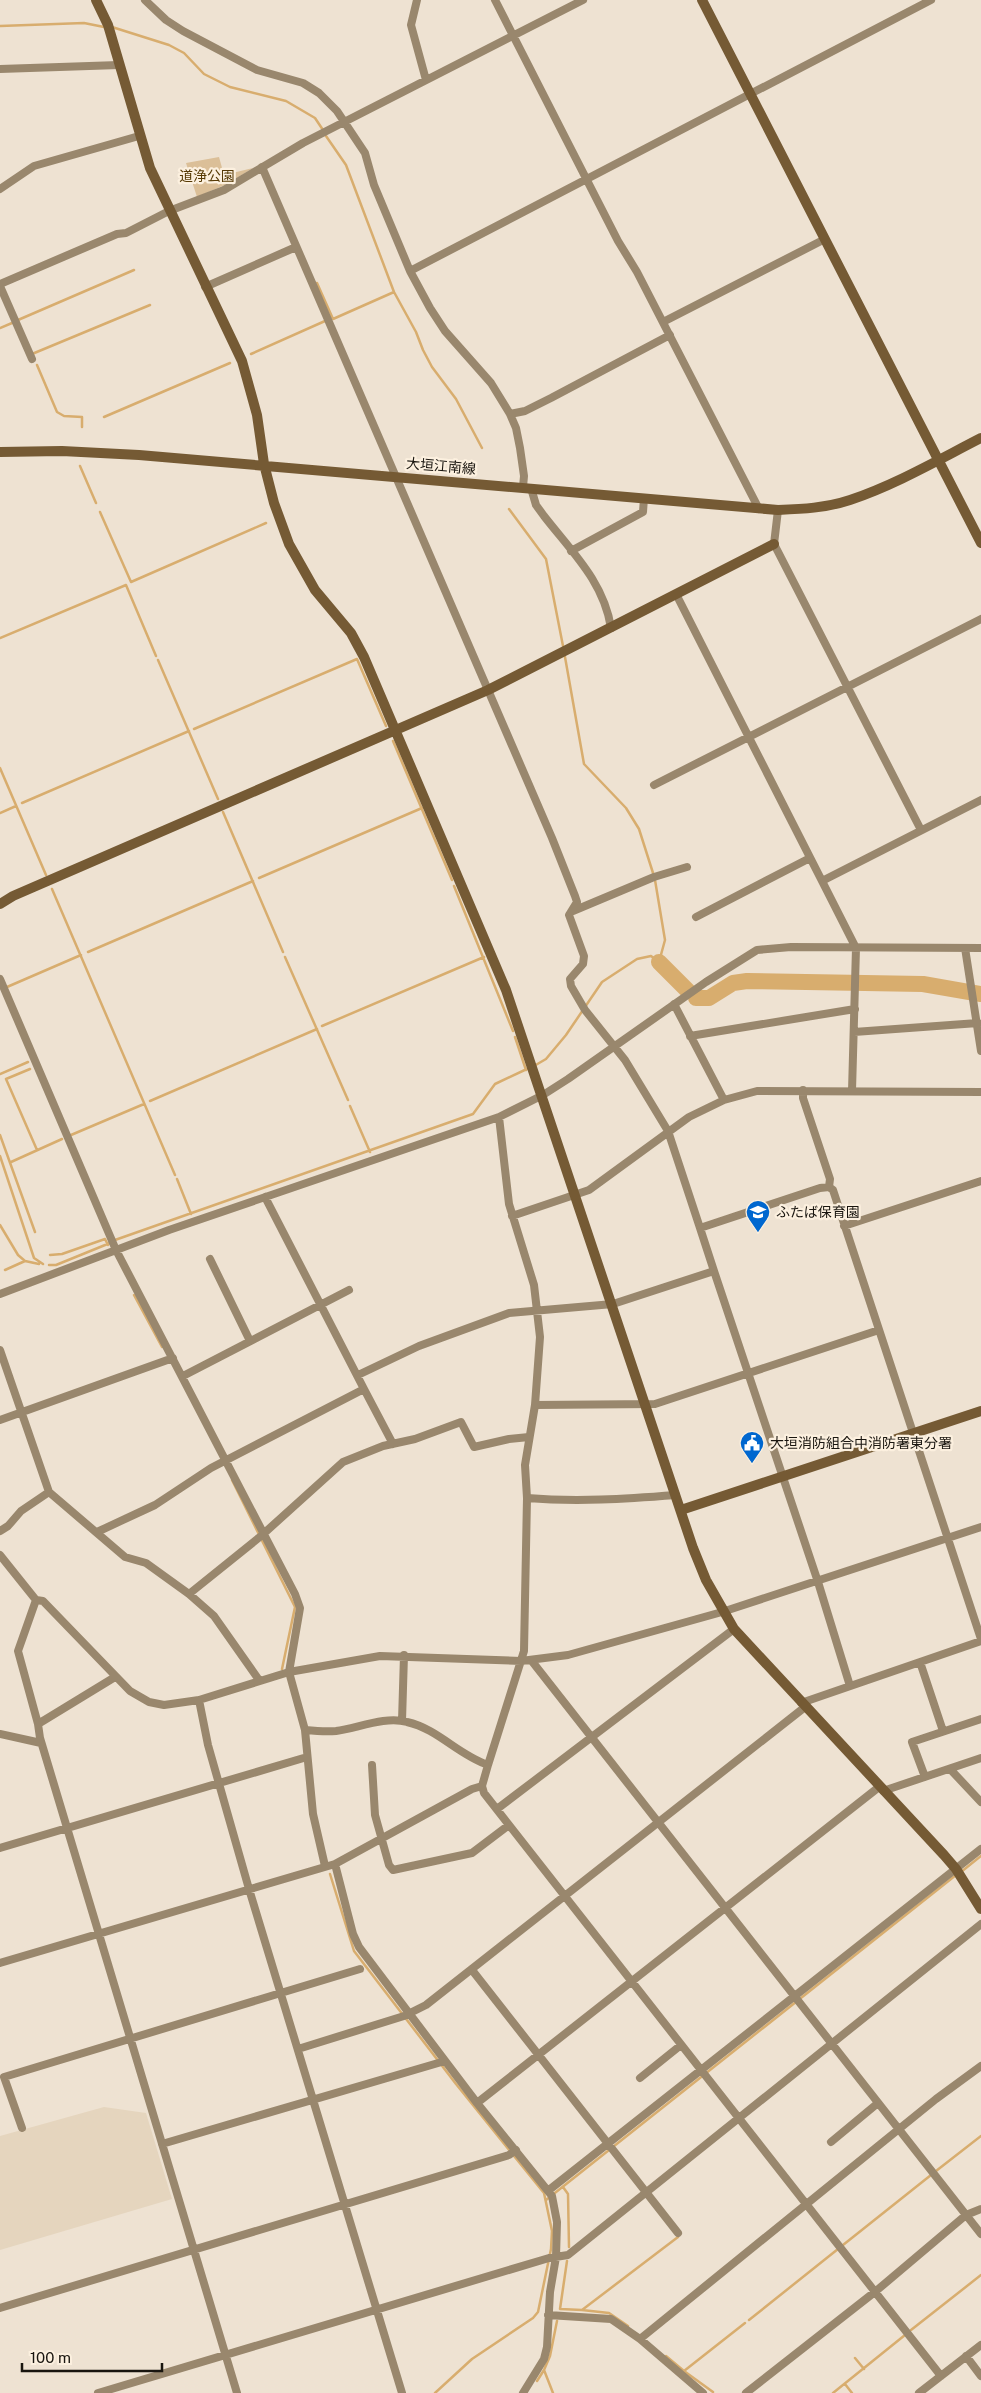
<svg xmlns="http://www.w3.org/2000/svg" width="981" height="2393" viewBox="0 0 981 2393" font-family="'Public Sans','Noto Sans JP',sans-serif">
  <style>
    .built { fill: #e5d5be }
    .green { fill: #dbbf98 }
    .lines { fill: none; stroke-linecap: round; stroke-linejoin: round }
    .stream { stroke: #d8ad6e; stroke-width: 2.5 }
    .river { stroke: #d8ad6e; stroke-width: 16 }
    .street { stroke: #99876d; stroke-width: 8 }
    .secondary { stroke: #755a34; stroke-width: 10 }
    .labels { text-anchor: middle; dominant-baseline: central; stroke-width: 4.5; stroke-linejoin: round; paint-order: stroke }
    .park-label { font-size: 14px; fill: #573a05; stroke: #fcf0df }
    .street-label { font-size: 14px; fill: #19150f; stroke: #fcf0df }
    .poi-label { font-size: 14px; fill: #19150f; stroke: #fcf0df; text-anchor: start }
  </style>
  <rect width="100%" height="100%" fill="#eee2d2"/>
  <path class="built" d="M104 2107 146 2113 172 2199 0 2250V2136Z"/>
  <path class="green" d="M219 157 224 175 253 168 227 184 197 197 186 163Z"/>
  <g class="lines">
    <path class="stream" d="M0 26 84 23 104 27
      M112 27 169 45 184 53 204 74 230 87 286 101 315 118 323 130
      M326 136 346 165 394 292 416 332 423 350 432 367 456 399 482 448
      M317 283 333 319 394 292
      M18 320 134 270
      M0 328 12 323
      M32 354 150 305
      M251 354 325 321
      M37 365 57 412 64 416 82 417V427
      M104 417 230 363
      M80 466 96 503
      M509 509 546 559 563 646
      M100 512 131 582 266 523
      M0 638 126 585 156 656
      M565 657 584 764 626 808 639 829 653 873
      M158 660 218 799
      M194 729 357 659 386 726
      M393 741 452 880
      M0 768 46 875
      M22 803 189 731
      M223 812 283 952
      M0 813 16 806
      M259 878 422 808
      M454 886 513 1031
      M52 889 175 1175
      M88 952 253 881
      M285 957 348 1100
      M7 987 81 955
      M322 1026 484 957
      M515 1037 526 1070
      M534 1066 546 1059 566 1035 602 982 637 959 651 956 659 962 665 940 655 880
      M30 1069 6 1079 37 1150
      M0 1074 28 1062
      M150 1101 317 1029
      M350 1106 370 1152
      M0 1135 35 1232
      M71 1135 144 1104
      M0 1156 34 1258 43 1264
      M11 1162 62 1139
      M177 1179 191 1214
      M0 1225 18 1255 25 1261
      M115 1240 473 1114 495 1084 529 1068
      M50 1255 62 1254 105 1239 108 1245
      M49 1265H56L110 1243
      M5 1270 25 1261 39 1264
      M134 1295 162 1347
      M232 1480 295 1607 282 1669
      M961 1872 981 1856
      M330 1874 354 1951 456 2084 544 2193 552 2231 551 2249 538 2312 533 2318 472 2359 435 2393
      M936 2171 981 2136
      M563 2187 568 2194 569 2247
      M546 2200 956 1875
      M843 2245 931 2175
      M567 2261 560 2309 582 2310
      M749 2320 838 2249
      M628 2326 609 2313 582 2310 678 2237
      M911 2330 981 2275
      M666 2356 684 2371 745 2323
      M855 2358 864 2369
      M684 2371 713 2392
      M537 2381 544 2370
      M845 2384 852 2393
      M553 2393 544 2370 550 2356 557 2321
      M833 2393 905 2335"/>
    <path class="river" d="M659 962 688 991
      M696 998H709L733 983 747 981 923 984 981 994"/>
    <path class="street" d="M145 0 166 20 183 31 257 70 303 83 319 93 337 111 365 153 374 185 410 271 430 308 445 331 491 383 510 414 516 428 520 448 524 476 523 487
      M417 0 411 25 426 80
      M495 0 618 241 637 272 759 509
      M0 69 119 65
      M262 167 552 838 575 896 577 902 569 915 584 956 583 964 570 979 571 986 585 1010 625 1060 668 1131 700 1228
      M0 189 34 166 139 136
      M410 271 931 0
      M0 284 117 234 126 233 169 211 224 190 303 143 583 0
      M0 286 32 359
      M205 287 296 247
      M663 322 825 239
      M510 414 525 411 551 398 670 335
      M531 488 536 505 544 516C572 552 604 582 611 628
      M778 510 774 544 921 830
      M571 551 643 512 644 498
      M676 594 822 881 981 800
      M654 785 981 619
      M822 881 856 948 852 1091
      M573 911 654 877 687 867
      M696 917 810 858
      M965 948 981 1051
      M0 979 116 1250 295 1594 300 1608 289 1672 305 1730C315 1731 326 1732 336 1731 358 1728 385 1716 407 1722 438 1729 458 1755 488 1765
      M674 1004 724 1100
      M854 1032 978 1023
      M690 1036 855 1009
      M803 1090V1098L830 1179 829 1187 833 1190 981 1639
      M499 1117 509 1204 534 1285 540 1337 535 1405 525 1465 527 1498 524 1651 488 1765 482 1786 484 1793 941 2376
      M512 1216 589 1190 689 1117 724 1100 757 1091 981 1092
      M844 1226 981 1181
      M210 1259 250 1341
      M714 1271 818 1582 850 1686
      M0 1294 169 1230 499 1117 543 1095 568 1079 706 982 757 950 791 947 981 948
      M0 1350 49 1492
      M358 1375 419 1346 509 1313 613 1304 714 1271 700 1228 820 1188 829 1187
      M183 1376 349 1290
      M364 1389 393 1444
      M535 1405 655 1404 879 1330
      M0 1420 173 1358
      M527 1498C577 1502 625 1499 676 1495
      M0 1531 8 1526 21 1511 49 1492 125 1557 146 1563 189 1594 214 1616 259 1680
      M97 1532 155 1505 211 1468 364 1389 265 1197
      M0 1555 36 1600 43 1601 130 1691 149 1702 164 1705 199 1700 289 1672 380 1656 521 1661 568 1655 722 1612 981 1527
      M189 1594 261 1536 343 1462 383 1446 415 1439 461 1422 474 1447 509 1439 529 1437
      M36 1600 18 1651 38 1724
      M531 1660 981 2234
      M920 1662 943 1731
      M115 1677 38 1724 40 1738 237 2393
      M199 1700 208 1745 249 1889 402 2393
      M801 1703 981 1641
      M402 1721 404 1655
      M305 1730 313 1814 325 1866
      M0 1734 41 1743
      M372 1765 375 1815 389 1865 393 1870 472 1853 509 1825
      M950 1769 981 1802
      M925 1777 912 1742 981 1719
      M883 1791 981 1758
      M497 1809 734 1629
      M0 1848 307 1757
      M335 1864 353 1934 359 1947 477 2103 552 2196 557 2222 556 2257 550 2292 547 2347 544 2359 523 2393
      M0 1963 335 1864 472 1789 482 1786
      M472 1970 678 2233
      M298 2049 404 2016 426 2005 805 1707
      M640 2078 681 2045
      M477 2103 879 1787
      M22 2128 4 2077 360 1969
      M831 2142 878 2103
      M162 2144 445 2061
      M549 2190 981 1849
      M0 2308 509 2155 516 2150
      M548 2315 611 2319 640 2339 936 2099 981 2066
      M640 2339 703 2393
      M966 2356 981 2376
      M98 2393 549 2258 568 2255 981 1924
      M746 2393 876 2291 966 2215 981 2209
      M919 2393 981 2345"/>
    <path class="secondary" d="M96 0 108 25 150 168 242 361 257 415 264 464 274 503 289 544 315 590 351 633 364 657 506 990 693 1548 706 1580 734 1629 944 1855 956 1869 981 1909
      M702 0 981 543
      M0 452 62 451 139 455 778 510C802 509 826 508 850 500 895 485 938 460 981 438
      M0 904 13 896 488 690 774 544
      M681 1510 981 1411"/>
  </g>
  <defs>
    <g id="school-pin" transform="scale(1.25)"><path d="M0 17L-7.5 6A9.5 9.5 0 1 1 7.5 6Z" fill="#0067cf" stroke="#fcf0df"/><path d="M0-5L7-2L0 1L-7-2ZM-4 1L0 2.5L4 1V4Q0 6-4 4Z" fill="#fff"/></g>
    <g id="civic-pin" transform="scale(1.25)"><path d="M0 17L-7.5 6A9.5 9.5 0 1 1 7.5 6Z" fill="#0067cf" stroke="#fcf0df"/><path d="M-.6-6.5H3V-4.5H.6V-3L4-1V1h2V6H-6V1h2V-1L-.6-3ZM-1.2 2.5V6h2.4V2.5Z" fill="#fff"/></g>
  </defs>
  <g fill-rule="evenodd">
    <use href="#school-pin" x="758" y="1212"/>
    <use href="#civic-pin" x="752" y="1443"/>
  </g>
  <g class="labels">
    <g class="park-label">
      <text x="207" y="176">道浄公園</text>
    </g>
    <g class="street-label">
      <text transform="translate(441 466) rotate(5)">大垣江南線</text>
    </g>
    <g class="poi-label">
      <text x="776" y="1212">ふたば保育園</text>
      <text x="770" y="1443">大垣消防組合中消防署東分署</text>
    </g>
  </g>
  <path d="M22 2363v8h140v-8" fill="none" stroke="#19150f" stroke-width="2.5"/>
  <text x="30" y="2363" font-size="15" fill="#19150f" stroke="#fcf0df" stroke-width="4" paint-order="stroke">100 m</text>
</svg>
